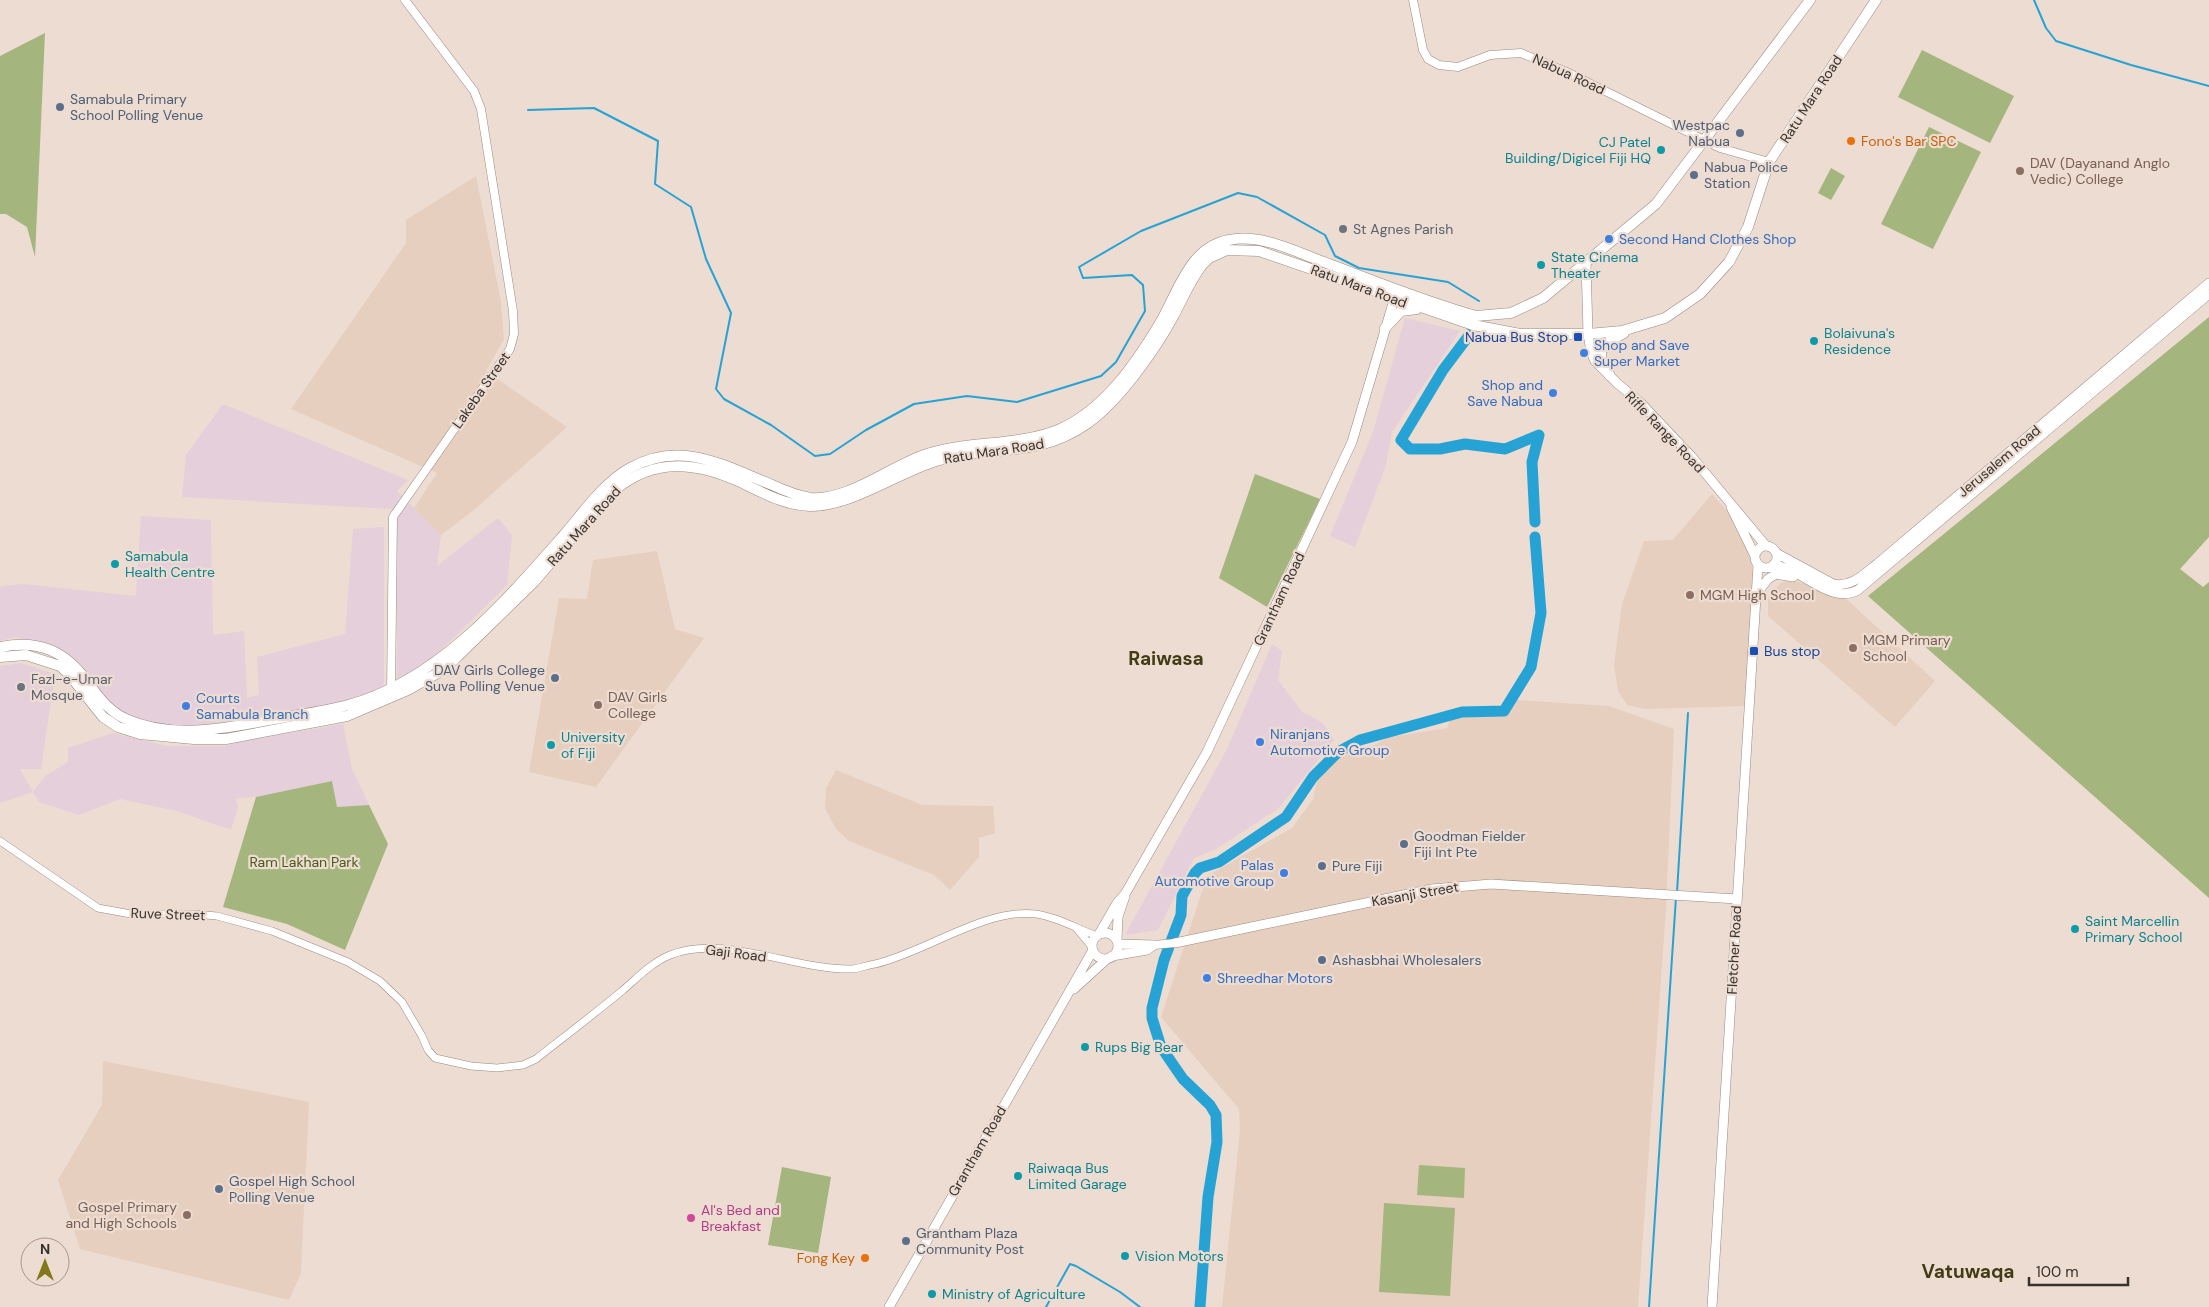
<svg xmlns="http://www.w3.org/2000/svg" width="2209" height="1307" viewBox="0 0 2209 1307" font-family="'DM Sans',sans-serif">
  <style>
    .commercial { fill: #e5cfdb }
    .built { fill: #e6cfbf }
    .green { fill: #a4b57d }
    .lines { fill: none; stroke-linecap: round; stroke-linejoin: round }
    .stream { stroke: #26a3d4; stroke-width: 2 }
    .river { stroke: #26a3d4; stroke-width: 11 }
    .tertiary-casing { stroke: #998a80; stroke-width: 8 }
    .secondary-casing { stroke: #998a80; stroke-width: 9 }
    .primary-casing { stroke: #998a80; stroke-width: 10 }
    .trunk-casing { stroke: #998a80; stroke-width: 11 }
    .tertiary { stroke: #fff; stroke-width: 7 }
    .secondary { stroke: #fff; stroke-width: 8 }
    .primary { stroke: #fff; stroke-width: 9 }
    .trunk { stroke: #fff; stroke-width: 10 }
    .service-dot { fill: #5c6f8a; stroke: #eddcd1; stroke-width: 2 }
    .food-dot { fill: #e8710a; stroke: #eddcd1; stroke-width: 2 }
    .culture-dot { fill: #0f9aa8; stroke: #eddcd1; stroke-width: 2 }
    .education-dot { fill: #8d6e63; stroke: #eddcd1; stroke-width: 2 }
    .worship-dot { fill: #6b7280; stroke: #eddcd1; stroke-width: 2 }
    .shop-dot { fill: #3f7fe0; stroke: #eddcd1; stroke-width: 2 }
    .transit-dot { fill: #1a4fb4; stroke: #eddcd1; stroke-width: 2 }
    .hotel-dot { fill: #d1479c; stroke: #eddcd1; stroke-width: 2 }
    .labels { text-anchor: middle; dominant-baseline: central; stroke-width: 4.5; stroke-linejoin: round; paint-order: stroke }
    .street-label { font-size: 14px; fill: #38322e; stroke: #eddcd1 }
    .service-label { font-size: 14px; fill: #4e5e75; stroke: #eddcd1; text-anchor: start }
    .food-label { font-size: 14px; fill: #c56008; stroke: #eddcd1; text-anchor: start }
    .culture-label { font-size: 14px; fill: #0d838f; stroke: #eddcd1; text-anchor: start }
    .education-label { font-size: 14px; fill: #785e54; stroke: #eddcd1; text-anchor: start }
    .worship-label { font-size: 14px; fill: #5b616d; stroke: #eddcd1; text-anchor: start }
    .shop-label { font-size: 14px; fill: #366cbe; stroke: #eddcd1; text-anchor: start }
    .transit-label { font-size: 14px; fill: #164399; stroke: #eddcd1; text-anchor: end }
    .park-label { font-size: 14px; fill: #4a5a17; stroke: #eddcd1 }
    .hotel-label { font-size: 14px; fill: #b23c85; stroke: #eddcd1; text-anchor: start }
    .district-label { font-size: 19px; font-weight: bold; fill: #413c13; stroke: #eddcd1 }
  </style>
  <rect width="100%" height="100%" fill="#eddcd1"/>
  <path class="commercial" d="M1405 318 1460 331 1392 432 1386 465 1355 547 1330 536 1373 432Z
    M223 404 408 480 397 491 441 535 437 566 498 518 512 535 507 585 429 662 397 680V524L391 509 182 497 186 455Z
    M141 516 211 520 213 635 244 631 247 698 259 695 257 657 345 634 353 529 384 527V688L335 705 182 730 121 715 50 648 16 637 0 641V587L3 586 23 584 136 596Z
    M1272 644 1282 651 1278 680 1302 712 1323 723 1334 740 1278 809 1216 849 1194 858 1158 930 1125 935 1227 749Z
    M21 663 55 674 41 769H20L33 792 45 776 68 762V748L113 733 166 746H225L237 742 343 724 352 769 369 805 337 807 332 781 256 797 236 798 238 808 231 830 177 811 120 799 79 815 39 802 33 792 0 803V666Z"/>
  <path class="built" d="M476 176 501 302 504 339 486 371 567 427 474 510 441 535 414 508 437 473 291 409 406 243V220Z
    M1712 494 1730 514 1749 548 1755 585 1744 706 1645 709 1627 705 1618 691 1614 665 1622 604 1644 541 1673 540Z
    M657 551 675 629 704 638 596 787 529 772 559 598 587 599 593 560Z
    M1791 580 1841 594 1935 681 1895 727 1768 616V599L1780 583Z
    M1516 700 1609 706 1674 729 1666 908 1638 1307H1222L1240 1130 1239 1109 1161 1017 1207 876 1292 828 1313 799 1319 772 1345 750 1368 748 1390 737 1447 728 1450 719 1468 713 1488 714Z
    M836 770 922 805 993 806 995 833 979 838V857L950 890 934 875 849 841 836 829 825 808 826 788Z
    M103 1061 309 1102 301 1273 289 1300 80 1249 58 1180 102 1105Z"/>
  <path class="green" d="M45 33 35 257 27 227 6 214H0V56Z
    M1922 50 2014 96 1990 143 1898 97Z
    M1929 127 1981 152 1933 249 1881 224Z
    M1831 168 1845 176 1831 200 1818 193Z
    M2209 317V537L2180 569 2203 587 2209 582V898L1868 596Z
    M1255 474 1320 499 1267 607 1219 578Z
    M332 781 337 807 369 805 388 844 345 950 287 924 223 907 256 797Z
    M1419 1165 1465 1168 1464 1198 1417 1195Z
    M782 1167 831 1177 818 1253 768 1245Z
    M1384 1203 1455 1208 1450 1296 1379 1292Z"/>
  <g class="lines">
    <path class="stream" d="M2034 0 2046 28 2056 41 2131 65 2209 86
      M528 110 594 108 658 141 655 184 691 207 706 259 731 313 716 389 724 399 771 425 815 456 830 454 866 430 914 404 967 396 1017 402 1101 376 1116 362 1145 311 1143 285 1132 275 1083 278 1079 267 1141 231 1238 193 1257 197 1325 235 1335 256 1359 268 1448 282 1479 301
      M1677 892 1688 713
      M1046 1307 1070 1264 1076 1266 1120 1292 1140 1307
      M1649 1307 1676 897"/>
    <path class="river" d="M1470 334 1443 370 1401 440 1410 449H1440L1465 444 1505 449 1539 435 1532 462 1535 522
      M1200 1307 1208 1197 1217 1142 1216 1115 1210 1105 1183 1079 1161 1047 1152 1018V1008L1164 960 1181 915 1182 896 1195 873 1200 868 1219 862 1286 817 1313 777 1338 752 1360 740 1462 712 1504 711 1531 667 1541 613 1535 537"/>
    <g class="tertiary-casing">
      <path id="tertiary" d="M0 841 98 908 131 914H194L217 916 272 931 348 962 380 981 402 1002 422 1036 428 1050 435 1058 471 1066 497 1068 523 1065 536 1059C564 1037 594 1014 622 991 637 978 651 963 670 955 722 933 797 971 853 969 860 968 868 965 875 964 926 952 985 908 1036 914 1058 917 1077 929 1097 936
        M1077 929 1093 948"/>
    </g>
    <g class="secondary-casing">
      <path id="secondary" d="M1413 0 1423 50 1428 59 1439 65 1458 67 1490 55 1521 53 1569 73 1720 148 1769 162
        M391 692 393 517 510 349 514 334 513 311 481 109 474 91 405 0
        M1154 945 1175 943"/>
    </g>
    <g class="primary-casing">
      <path id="primary" d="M1586 262 1588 334 1591 352 1595 361 1618 384 1641 403 1691 456 1766 546
        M1731 507 1755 556
        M1755 557a11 11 0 1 1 22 0a11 11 0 1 1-22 0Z
        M1776 553 1833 584C1851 588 1864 574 1877 564L2209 283
        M1774 564C1781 567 1789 569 1796 573 1814 582 1837 602 1858 590L2209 294
        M1757 593 1768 579 1776 574 1793 577
        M1092 946a13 13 0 1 1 26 0a13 13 0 1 1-26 0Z
        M1099 934 1117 903 1125 894 1207 752 1352 442 1396 293
        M1117 940 1118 917 1125 896
        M1175 943 1432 889 1491 884 1737 899
        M1118 944 1154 945
        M1112 956 1147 950 1154 945
        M1074 989 1108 958
        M889 1307 1093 950
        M1712 1307 1758 565"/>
    </g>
    <g class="trunk-casing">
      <path id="trunk" d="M1385 328 1401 311 1417 309
        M1610 376 1601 359V351L1610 341 1624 333
        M0 647C39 639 66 651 89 684 99 698 110 712 126 719 175 741 231 727 280 718 303 714 326 711 348 705 436 682 505 602 563 536 583 513 603 483 630 468 681 440 722 465 770 484 783 490 797 496 811 498 847 501 890 467 924 455 968 440 1017 447 1060 429 1104 410 1136 363 1160 323 1178 293 1189 247 1229 240 1262 233 1298 253 1329 264 1377 282 1426 302 1476 316L1511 313 1543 298 1656 204 1810 0
        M0 657 26 655 60 666 68 673 103 717 118 727 140 734 194 739H226L347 716 408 690 436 674 457 657 534 582 606 498C646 459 689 459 738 481 760 491 783 505 809 506 850 507 895 474 936 461 989 444 1036 460 1088 423 1119 401 1156 349 1174 315 1183 298 1190 281 1202 265L1209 258 1227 250 1259 251 1473 325 1520 334H1588L1622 331 1665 318 1700 294 1729 262 1748 227 1769 162 1876 0"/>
    </g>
    <use href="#tertiary" class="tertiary"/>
    <use href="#secondary" class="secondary"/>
    <use href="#primary" class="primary"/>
    <use href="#trunk" class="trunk"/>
  </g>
  <g class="service-dot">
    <circle cx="60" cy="107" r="5"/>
    <circle cx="1740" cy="133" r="5"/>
    <circle cx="1694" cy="175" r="5"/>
    <circle cx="555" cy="678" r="5"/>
    <circle cx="1404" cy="844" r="5"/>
    <circle cx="1322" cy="866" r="5"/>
    <circle cx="1322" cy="960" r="5"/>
    <circle cx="219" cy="1189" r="5"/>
    <circle cx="906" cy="1241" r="5"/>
  </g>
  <g class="food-dot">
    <circle cx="1851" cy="141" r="5"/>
    <circle cx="865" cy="1258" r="5"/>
  </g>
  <g class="culture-dot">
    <circle cx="1661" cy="150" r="5"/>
    <circle cx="1541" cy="265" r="5"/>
    <circle cx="1814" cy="341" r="5"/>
    <circle cx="115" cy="564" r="5"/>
    <circle cx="551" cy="745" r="5"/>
    <circle cx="2075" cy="929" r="5"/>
    <circle cx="1085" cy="1047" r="5"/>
    <circle cx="1018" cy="1176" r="5"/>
    <circle cx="1125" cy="1256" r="5"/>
    <circle cx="932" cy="1294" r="5"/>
  </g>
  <g class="education-dot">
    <circle cx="2020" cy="171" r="5"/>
    <circle cx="1690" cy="595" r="5"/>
    <circle cx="1853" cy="648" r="5"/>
    <circle cx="598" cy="705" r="5"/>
    <circle cx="187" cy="1215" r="5"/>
  </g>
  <g class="worship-dot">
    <circle cx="1343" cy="229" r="5"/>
    <circle cx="21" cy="687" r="5"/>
  </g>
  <g class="shop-dot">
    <circle cx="1609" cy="239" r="5"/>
    <circle cx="1584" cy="353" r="5"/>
    <circle cx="1553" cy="393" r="5"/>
    <circle cx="186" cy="706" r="5"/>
    <circle cx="1260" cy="742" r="5"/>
    <circle cx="1284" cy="873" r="5"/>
    <circle cx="1207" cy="978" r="5"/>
  </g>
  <g class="transit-dot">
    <rect x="1573" y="332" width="10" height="10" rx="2.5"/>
    <rect x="1749" y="646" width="10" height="10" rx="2.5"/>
  </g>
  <circle class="hotel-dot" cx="691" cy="1218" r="5"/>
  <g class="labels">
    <g class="street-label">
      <text transform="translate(1569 74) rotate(25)">Nabua Road</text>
      <text transform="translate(1811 99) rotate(-57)">Ratu Mara Road</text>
      <text transform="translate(1359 286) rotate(20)">Ratu Mara Road</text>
      <text transform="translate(481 390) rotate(-55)">Lakeba Street</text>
      <text transform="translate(1665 432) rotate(46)">Rifle Range Road</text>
      <text transform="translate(994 451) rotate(-9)">Ratu Mara Road</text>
      <text transform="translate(1999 461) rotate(-40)">Jerusalem Road</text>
      <text transform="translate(584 526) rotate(-48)">Ratu Mara Road</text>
      <text transform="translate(1279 599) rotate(-65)">Grantham Road</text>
      <text transform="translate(1415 894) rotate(-10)">Kasanji Street</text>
      <text transform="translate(168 914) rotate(2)">Ruve Street</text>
      <text transform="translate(1734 950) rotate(-87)">Fletcher Road</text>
      <text transform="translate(736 953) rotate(7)">Gaji Road</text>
      <text transform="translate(977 1151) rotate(-60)">Grantham Road</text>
    </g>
    <g class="service-label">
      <text x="70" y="99">Samabula Primary<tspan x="70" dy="16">School Polling Venue</tspan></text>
      <text x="1730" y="125" text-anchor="end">Westpac<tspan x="1730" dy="16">Nabua</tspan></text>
      <text x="1704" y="167">Nabua Police<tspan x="1704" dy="16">Station</tspan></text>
      <text x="545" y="670" text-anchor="end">DAV Girls College<tspan x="545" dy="16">Suva Polling Venue</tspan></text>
      <text x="1414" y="836">Goodman Fielder<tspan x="1414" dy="16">Fiji Int Pte</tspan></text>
      <text x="1332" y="866">Pure Fiji</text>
      <text x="1332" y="960">Ashasbhai Wholesalers</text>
      <text x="229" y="1181">Gospel High School<tspan x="229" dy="16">Polling Venue</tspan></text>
      <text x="916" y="1233">Grantham Plaza<tspan x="916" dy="16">Community Post</tspan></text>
    </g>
    <g class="food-label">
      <text x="1861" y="141">Fono's Bar SPC</text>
      <text x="855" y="1258" text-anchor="end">Fong Key</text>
    </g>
    <g class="culture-label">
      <text x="1651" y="142" text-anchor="end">CJ Patel<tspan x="1651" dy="16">Building/Digicel Fiji HQ</tspan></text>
      <text x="1551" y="257">State Cinema<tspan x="1551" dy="16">Theater</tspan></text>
      <text x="1824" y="333">Bolaivuna's<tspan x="1824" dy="16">Residence</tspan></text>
      <text x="125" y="556">Samabula<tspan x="125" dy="16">Health Centre</tspan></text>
      <text x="561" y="737">University<tspan x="561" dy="16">of Fiji</tspan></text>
      <text x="2085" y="921">Saint Marcellin<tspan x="2085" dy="16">Primary School</tspan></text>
      <text x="1095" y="1047">Rups Big Bear</text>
      <text x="1028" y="1168">Raiwaqa Bus<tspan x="1028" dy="16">Limited Garage</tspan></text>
      <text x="1135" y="1256">Vision Motors</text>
      <text x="942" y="1294">Ministry of Agriculture</text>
    </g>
    <g class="education-label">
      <text x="2030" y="163">DAV (Dayanand Anglo<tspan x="2030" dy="16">Vedic) College</tspan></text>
      <text x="1700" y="595">MGM High School</text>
      <text x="1863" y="640">MGM Primary<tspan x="1863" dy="16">School</tspan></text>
      <text x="608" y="697">DAV Girls<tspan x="608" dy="16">College</tspan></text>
      <text x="177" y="1207" text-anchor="end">Gospel Primary<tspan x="177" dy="16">and High Schools</tspan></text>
    </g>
    <g class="worship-label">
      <text x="1353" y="229">St Agnes Parish</text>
      <text x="31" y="679">Fazl-e-Umar<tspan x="31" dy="16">Mosque</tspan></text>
    </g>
    <g class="shop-label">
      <text x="1619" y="239">Second Hand Clothes Shop</text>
      <text x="1594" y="345">Shop and Save<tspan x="1594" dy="16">Super Market</tspan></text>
      <text x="1543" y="385" text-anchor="end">Shop and<tspan x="1543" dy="16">Save Nabua</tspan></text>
      <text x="196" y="698">Courts<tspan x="196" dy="16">Samabula Branch</tspan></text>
      <text x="1270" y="734">Niranjans<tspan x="1270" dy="16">Automotive Group</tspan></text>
      <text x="1274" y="865" text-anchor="end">Palas<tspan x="1274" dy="16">Automotive Group</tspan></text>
      <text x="1217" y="978">Shreedhar Motors</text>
    </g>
    <g class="transit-label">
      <text x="1568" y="337">Nabua Bus Stop</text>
      <text x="1764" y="651" text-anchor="start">Bus stop</text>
    </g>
    <g class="park-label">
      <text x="304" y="862">Ram Lakhan Park</text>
    </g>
    <g class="hotel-label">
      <text x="701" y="1210">Al's Bed and<tspan x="701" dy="16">Breakfast</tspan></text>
    </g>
    <g class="district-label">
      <text x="1166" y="658">Raiwasa</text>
      <text x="1968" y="1271">Vatuwaqa</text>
    </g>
  </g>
  <g transform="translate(45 1262)"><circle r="24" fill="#eddcd1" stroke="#a59890"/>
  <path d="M0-4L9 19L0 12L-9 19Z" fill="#81771b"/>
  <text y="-8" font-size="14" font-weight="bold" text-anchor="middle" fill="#38322e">N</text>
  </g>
  <path d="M2029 1277v8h99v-8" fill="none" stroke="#38322e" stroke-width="2.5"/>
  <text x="2036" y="1277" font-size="15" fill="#38322e" stroke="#eddcd1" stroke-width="4" paint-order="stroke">100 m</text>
</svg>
